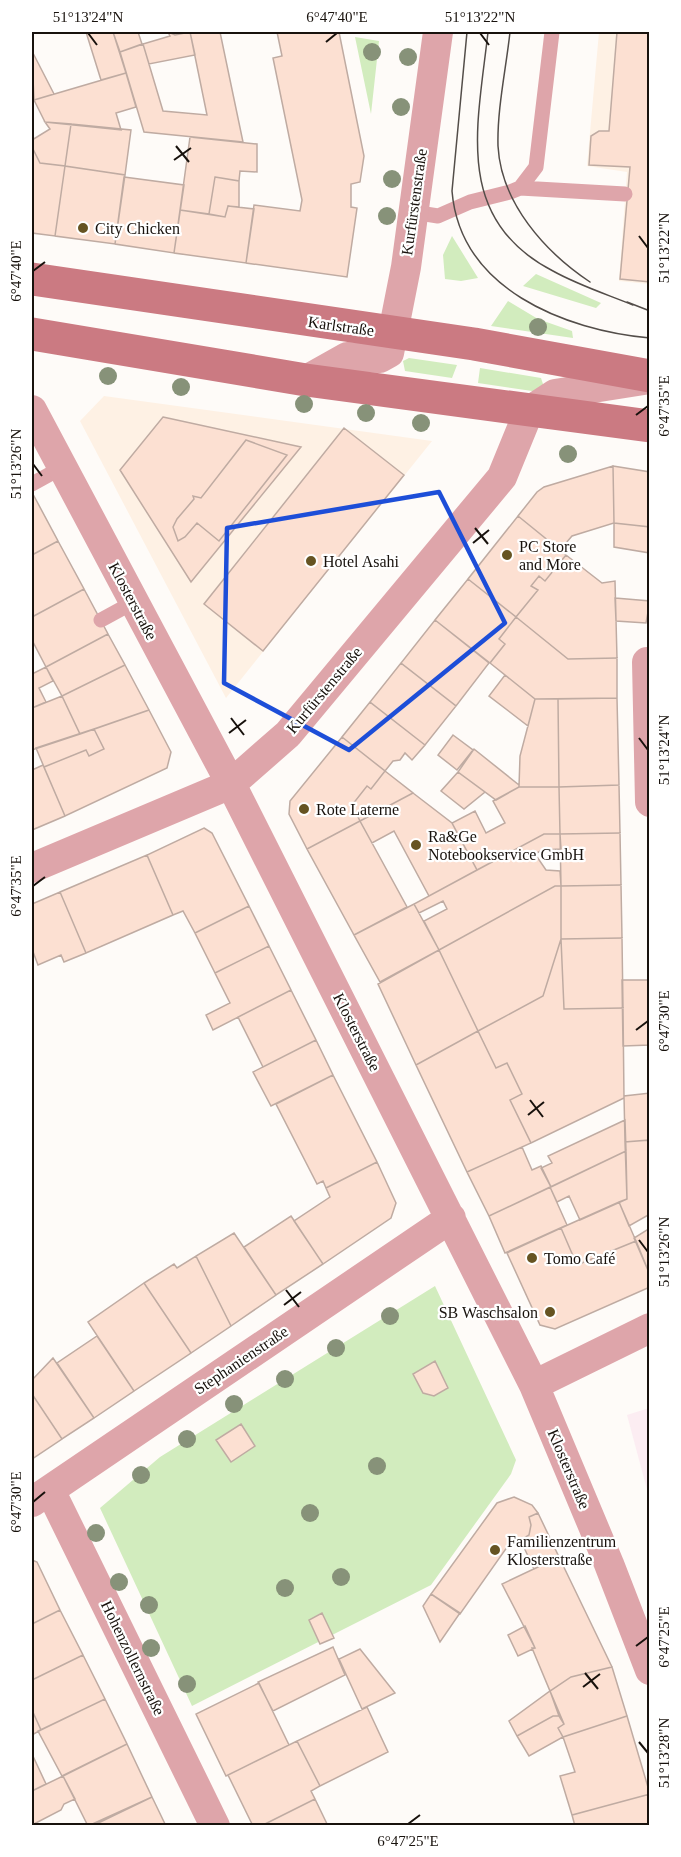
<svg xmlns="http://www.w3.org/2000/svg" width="681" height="1857" viewBox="0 0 681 1857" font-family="'Times New Roman',serif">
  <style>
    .built { fill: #fef1e4 }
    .education { fill: #fcedf2 }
    .green { fill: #d2ecbe }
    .building { fill: #fce0d2; stroke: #bfaba2; stroke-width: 1.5; fill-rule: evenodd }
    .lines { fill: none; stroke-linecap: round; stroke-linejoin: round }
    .service { stroke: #dea5aa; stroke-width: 15 }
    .minor { stroke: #dea5aa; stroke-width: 30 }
    .secondary { stroke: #cb7a82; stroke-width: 33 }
    .tram { stroke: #534d49; stroke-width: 1.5 }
    .tree { fill: #879279 }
    .marked { fill: none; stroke: #1d4ed8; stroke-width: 4.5; stroke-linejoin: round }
    .ticks { fill: none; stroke: #18120d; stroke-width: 2 }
    .poi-dot { fill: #665422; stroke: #fff; stroke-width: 2 }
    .labels { text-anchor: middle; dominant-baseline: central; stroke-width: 4.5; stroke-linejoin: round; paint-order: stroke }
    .street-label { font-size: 16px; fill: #18120d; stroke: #fff }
    .poi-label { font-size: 16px; fill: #18120d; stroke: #fff; text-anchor: start }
    .neatline { fill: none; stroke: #18120d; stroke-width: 2 }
    .ticks-label { font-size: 15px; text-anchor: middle; fill: #18120d }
  </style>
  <rect width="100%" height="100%" fill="#fefbf8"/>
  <path class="built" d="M599 32H649V284L619 281 627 172 587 166Z
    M104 396 432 441 226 698 80 421Z"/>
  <path class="education" d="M649 1408H650L649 1497 627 1415Z"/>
  <path class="green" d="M355 37 379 41 371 114Z
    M452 236 478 278 461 281 445 279 443 255Z
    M536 274 601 303 596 308 523 286Z
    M508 301 538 319 572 331 573 338 491 326Z
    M409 358 457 365 452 378 405 371 403 361Z
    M480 368 541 378 544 387 539 392 478 383Z
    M435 1286 516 1460 511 1474 431 1585 192 1706 100 1508 160 1457Z"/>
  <path class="building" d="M86 32H113L126 73 101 80Z
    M113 32H138L142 44 120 52Z
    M168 32 175 35 190 32 195 55 149 64 143 44 170 36Z
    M190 32H220L243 142 144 132 120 52 143 44 163 111 207 115Z
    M277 32H339L364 156 360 182 351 184V207L357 208 347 277 246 263 254 205 300 211 302 200 273 58 282 56Z
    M617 32H650V282L620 279 630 167 589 165 591 136 599 131H609Z
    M34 55 54 94 34 100 32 57Z
    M126 73 136 107 116 113 121 130 45 122 34 100Z
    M45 122 71 124 65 166 40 163 32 147V140L50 129Z
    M71 124 131 130 125 175 65 166Z
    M190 137 257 144V172L240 171 239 181 215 177 209 214 180 210Z
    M32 147 40 163 65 166 55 236 32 233Z
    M65 166 125 175 115 244 55 236Z
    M124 177 184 185 174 253 115 244Z
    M215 177 239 181V207L228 206 225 217 209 214Z
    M228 206 254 209 246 263 174 253 180 210 225 217Z
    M163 417 301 447 191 582 120 470ZM246 440 287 455 219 541 197 523 185 537 178 541 173 527 177 519 194 499 193 496 201 498Z
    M344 428 404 475 263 651 204 604Z
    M246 440 287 455 219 541 197 523 185 537 178 541 173 527 177 519 194 499 193 496 201 498Z
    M613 466 650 472V527L614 523Z
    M613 466 614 523 572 536 560 550 518 516 537 492 544 487Z
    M34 496 58 541 32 555V497Z
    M518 516 566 555 545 581 539 576 531 586 538 590 516 617 468 579Z
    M614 523 650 527V553L614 547Z
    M58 541 84 589 32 617V555Z
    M566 555 602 583 615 581 617 658 568 659 516 617 538 590 531 586 539 576 545 581Z
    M468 579 516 617 499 639 505 644 490 663 435 620Z
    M84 589 108 634 46 667 32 640V617Z
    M615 598 650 601 646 623 616 621Z
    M516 617 568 659 617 658V698L535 699 490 663 505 644 499 639Z
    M435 620 489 663 456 706 401 663Z
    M108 634 125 665 62 696 46 667Z
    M401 663 456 706 425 745 370 702Z
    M125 665 149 710 80 734 62 696Z
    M46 667 53 681 39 688 46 702 32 708V674Z
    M505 675 535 699 528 726 489 696Z
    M62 696 80 734 32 750V708Z
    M617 698 619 785 559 787 558 699Z
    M535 699H558L559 787H519L520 756Z
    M370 702 425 745 412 760 405 753 400 760 393 761 385 771 342 737Z
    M149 710 171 752 167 768 65 816 44 767 86 750 89 756 104 749 94 729Z
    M94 729 104 749 89 756 86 750 44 767 36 748Z
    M453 735 473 750 457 770 438 755Z
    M342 737 385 771 371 789 367 786 352 805 360 821 307 849 289 814 290 801Z
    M474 749 519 785V787L496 800 458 772Z
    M43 765 65 816 32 830V770Z
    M385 771 413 793 360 821 352 805 367 786 371 789Z
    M458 772 485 792 464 809 441 791Z
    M619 785 620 833 560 834 559 787Z
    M519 787H559L560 834H544L477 870 452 823 475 811 486 833 505 823 493 801Z
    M413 793 452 823 477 870 429 896 394 831 372 843 360 821Z
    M360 821 407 907 354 935 307 849Z
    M204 828 212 833 249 906 195 933 183 911 173 915 147 855Z
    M620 833 621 885 561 886 560 834Z
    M544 834H560L561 849 542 850 535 854 546 870 560 871 561 886H555L439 950 424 921 447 909 443 901 419 913 414 904Z
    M147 855 173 915 86 953 60 892Z
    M621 885 622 938 561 939V886Z
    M555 886H561V939L543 996 478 1031 439 950Z
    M60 892 86 953 64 962 61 955 38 965 32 949V904Z
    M414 904 439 950 380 982 354 935Z
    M249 906 269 946 215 973 195 933Z
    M622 938 623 1008 564 1009 561 939Z
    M561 939 564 1009 623 1008 624 1098 531 1143 510 1100 522 1094 507 1063 496 1068 478 1031 543 996Z
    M269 946 291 990 213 1030 206 1015 230 1003 215 973Z
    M439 950 478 1031 416 1065 378 984Z
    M622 980H650V1045L623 1046Z
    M291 990 316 1040 263 1067 238 1017Z
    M478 1031 496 1068 507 1063 522 1094 510 1100 531 1143 467 1172 416 1065Z
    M316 1040 333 1075 271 1106 253 1072Z
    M333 1075 377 1162 326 1188 323 1181 317 1184 276 1104Z
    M650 1093V1140L625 1142 624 1096Z
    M625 1120 626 1151 551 1187 541 1168 552 1163 548 1156Z
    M648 1140 650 1214 629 1226 619 1202 627 1199 625 1142Z
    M522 1147 532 1170 541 1166 551 1187 489 1216 467 1172Z
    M626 1151 627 1199 580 1220 569 1196 557 1202 550 1187Z
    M377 1162 396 1203 391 1218 323 1264 294 1221 330 1197 326 1188Z
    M550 1187 567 1225 505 1253 489 1216Z
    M619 1202 636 1241 577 1265 561 1228Z
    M291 1216 323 1264 276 1295 244 1247Z
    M561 1228 577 1265 636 1241 650 1275V1287L555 1329 540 1325 507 1253Z
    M650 1228V1275L634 1238Z
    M234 1233 276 1295 231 1326 196 1256Z
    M196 1256 231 1326 191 1353 144 1283 174 1264 177 1268Z
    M144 1283 191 1353 134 1391 88 1322Z
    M97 1336 134 1391 94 1418 57 1363Z
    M53 1358 94 1418 62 1439 32 1394V1380Z
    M435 1361 448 1388 434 1396 423 1393 413 1374Z
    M32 1394 62 1439 32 1459Z
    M241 1424 255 1446 231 1462 216 1440Z
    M514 1497 532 1505 538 1513 529 1517 531 1525 529 1535 518 1542 510 1543 460 1614 431 1594 497 1503Z
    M538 1513 559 1557 534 1569 521 1541 529 1535 531 1525 529 1517Z
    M559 1557 612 1667 571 1677 550 1691 532 1648H535L502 1584Z
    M32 1560 37 1562 60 1610 32 1624Z
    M431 1594 460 1613 440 1642 423 1606Z
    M60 1610 83 1655 32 1680V1624Z
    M322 1613 334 1638 320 1644 309 1620Z
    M525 1626 535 1648 518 1656 508 1635Z
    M333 1647 345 1675 273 1711 258 1682Z
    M360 1649 395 1693 362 1709 339 1659Z
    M83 1655 105 1699 41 1730 32 1710V1680Z
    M612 1667 627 1716 563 1737 558 1728 564 1724 550 1691 571 1677Z
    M259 1683 289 1745 226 1776 196 1714Z
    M550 1691 559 1716H553L517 1736 509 1721Z
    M105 1699 127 1744 62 1776 38 1731Z
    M367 1707 388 1752 320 1786 297 1741Z
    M32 1710 41 1730 32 1735Z
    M553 1716H559L564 1724 558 1728 563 1737 529 1756 517 1736Z
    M627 1716 650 1794 572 1815 560 1776 575 1772 563 1737Z
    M297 1741 320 1786 311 1791 315 1799 261 1826H253L228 1775Z
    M127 1744 152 1797 88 1826 63 1776Z
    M32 1754 46 1784 32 1791Z
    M63 1776 75 1799 64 1804 61 1810 32 1825V1791Z
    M650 1794V1826H575L572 1815Z
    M152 1797 166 1826H92Z
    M315 1799 328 1826H261Z"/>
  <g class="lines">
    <path class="service" d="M520 188 625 194
      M413 212 438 216 470 202 510 192 520 188 536 167 552 32
      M32 484 61 468
      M101 620 134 602"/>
    <path class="minor" d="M306 380 347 357 380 358 389 353 406 267 438 32
      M32 410 231 784 534 1385 609 1564 650 1670
      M650 662H647L650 802
      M32 868 231 784 288 734 502 477 529 411 555 394 650 379
      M534 1385 650 1328
      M50 1490 215 1826
      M32 1502 451 1218"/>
    <path class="secondary" d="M32 279 474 344 650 376
      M32 334 306 380 650 426"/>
    <path class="tram" d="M467 32 452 191C460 289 564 330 650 338
      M488 32C478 124 452 219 553 271 578 285 606 294 633 305
      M510 32C506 69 497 109 498 146 501 203 545 252 590 282
      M627 302 650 311"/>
  </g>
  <g class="tree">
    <circle cx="372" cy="52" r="9"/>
    <circle cx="408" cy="57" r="9"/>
    <circle cx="401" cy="107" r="9"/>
    <circle cx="392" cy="179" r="9"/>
    <circle cx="387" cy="216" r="9"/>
    <circle cx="538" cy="327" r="9"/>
    <circle cx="108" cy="376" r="9"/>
    <circle cx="181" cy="387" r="9"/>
    <circle cx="304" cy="404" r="9"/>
    <circle cx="366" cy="413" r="9"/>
    <circle cx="421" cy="423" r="9"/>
    <circle cx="568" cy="454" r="9"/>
    <circle cx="390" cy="1316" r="9"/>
    <circle cx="336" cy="1348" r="9"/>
    <circle cx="285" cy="1379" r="9"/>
    <circle cx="234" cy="1404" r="9"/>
    <circle cx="187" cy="1439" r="9"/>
    <circle cx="377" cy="1466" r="9"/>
    <circle cx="141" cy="1475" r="9"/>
    <circle cx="310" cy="1513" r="9"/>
    <circle cx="96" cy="1533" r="9"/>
    <circle cx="341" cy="1577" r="9"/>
    <circle cx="119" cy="1582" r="9"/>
    <circle cx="285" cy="1588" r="9"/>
    <circle cx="149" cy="1605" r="9"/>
    <circle cx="151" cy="1648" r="9"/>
    <circle cx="187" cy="1684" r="9"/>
  </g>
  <path class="marked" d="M439 492 505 623 349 750 224 683 227 528Z"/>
  <path class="ticks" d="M88 33 97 45M480 33 489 45M326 42 337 33M176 146 189 162M174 160 191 148M639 236 648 248M33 271 45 262M636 415 648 406M33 464 42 476M475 528 488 544M473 543 489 530M231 718 244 735M229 733 246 720M639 738 648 750M33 886 45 877M636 1030 648 1021M530 1100 543 1117M528 1115 544 1102M639 1240 648 1252M286 1290 299 1307M284 1305 301 1292M33 1502 45 1492M636 1646 648 1637M585 1673 598 1689M583 1687 600 1674M639 1742 648 1753M408 1824 420 1815"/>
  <g class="poi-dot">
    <circle cx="83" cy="228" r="6"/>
    <circle cx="507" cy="555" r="6"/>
    <circle cx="311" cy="561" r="6"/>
    <circle cx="304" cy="809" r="6"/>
    <circle cx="416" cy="845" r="6"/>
    <circle cx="532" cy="1258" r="6"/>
    <circle cx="550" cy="1312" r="6"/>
    <circle cx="495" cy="1550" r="6"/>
  </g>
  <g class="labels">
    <g class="street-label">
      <text transform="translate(414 202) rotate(-82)">Kurfürstenstraße</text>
      <text transform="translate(341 326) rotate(8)">Karlstraße</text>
      <text transform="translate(133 601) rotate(62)">Klosterstraße</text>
      <text transform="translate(324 690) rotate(-50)">Kurfürstenstraße</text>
      <text transform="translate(357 1032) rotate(63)">Klosterstraße</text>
      <text transform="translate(241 1360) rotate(-34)">Stephanienstraße</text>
      <text transform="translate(569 1469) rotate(67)">Klosterstraße</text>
      <text transform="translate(133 1658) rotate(64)">Hohenzollernstraße</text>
    </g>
    <g class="poi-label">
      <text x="95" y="228">City Chicken</text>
      <text x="519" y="546">PC Store<tspan x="519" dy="18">and More</tspan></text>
      <text x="323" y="561">Hotel Asahi</text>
      <text x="316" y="809">Rote Laterne</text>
      <text x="428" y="836">Ra&amp;Ge<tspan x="428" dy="18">Notebookservice GmbH</tspan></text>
      <text x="544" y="1258">Tomo Café</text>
      <text x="538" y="1312" text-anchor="end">SB Waschsalon</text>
      <text x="507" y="1541">Familienzentrum<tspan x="507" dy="18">Klosterstraße</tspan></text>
    </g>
  </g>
  <rect width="681" height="1857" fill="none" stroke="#ffffff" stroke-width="66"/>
  <rect x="33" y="33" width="615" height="1791" class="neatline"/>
  <g class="ticks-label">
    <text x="88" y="22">51°13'24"N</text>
    <text x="337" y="22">6°47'40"E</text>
    <text x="480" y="22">51°13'22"N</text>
    <text transform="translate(664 248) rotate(-90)" y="5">51°13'22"N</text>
    <text transform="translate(16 271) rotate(-90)" y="5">6°47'40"E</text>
    <text transform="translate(664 406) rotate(-90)" y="5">6°47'35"E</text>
    <text transform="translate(16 464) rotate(-90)" y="5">51°13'26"N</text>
    <text transform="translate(664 750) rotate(-90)" y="5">51°13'24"N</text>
    <text transform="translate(16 886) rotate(-90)" y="5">6°47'35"E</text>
    <text transform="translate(664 1021) rotate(-90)" y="5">6°47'30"E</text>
    <text transform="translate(664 1252) rotate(-90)" y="5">51°13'26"N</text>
    <text transform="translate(16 1502) rotate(-90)" y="5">6°47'30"E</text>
    <text transform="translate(664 1637) rotate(-90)" y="5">6°47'25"E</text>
    <text transform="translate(664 1753) rotate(-90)" y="5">51°13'28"N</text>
    <text x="408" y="1846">6°47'25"E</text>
  </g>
</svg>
